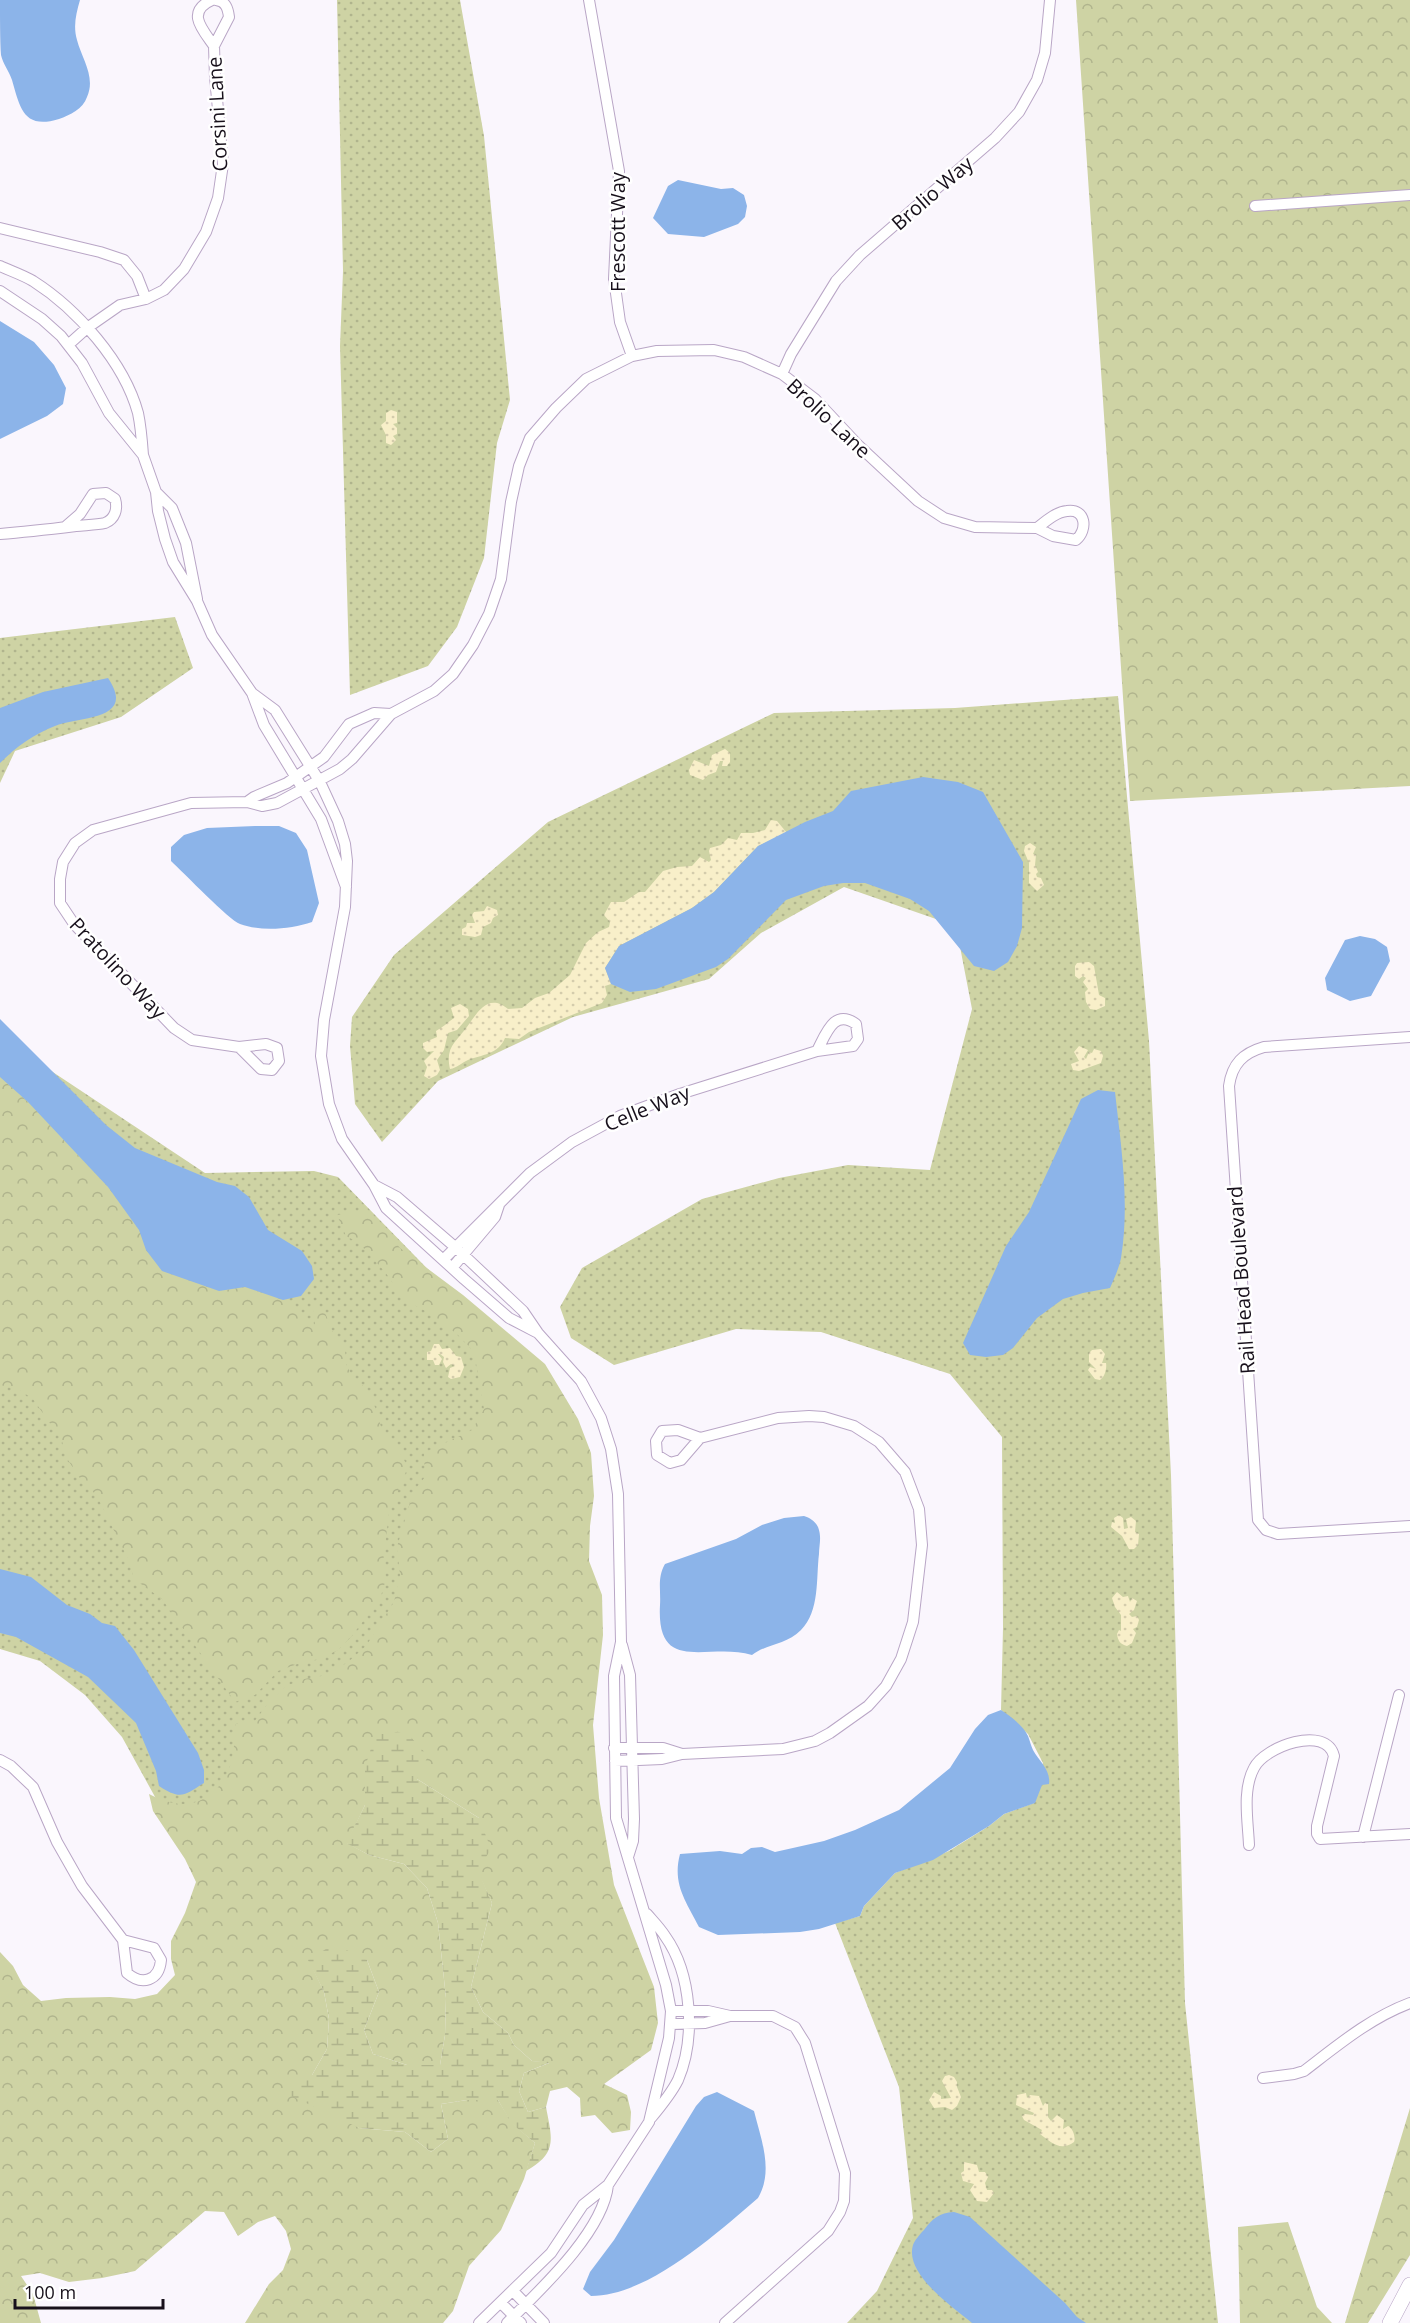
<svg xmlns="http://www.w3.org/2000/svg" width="1410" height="2323" viewBox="0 0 1410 2323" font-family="'Open Sans',sans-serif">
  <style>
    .grass { fill: url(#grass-dots) }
    .forest { fill: url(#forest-crowns) }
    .wetland { fill: url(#wetland-marsh) }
    .sand { fill: url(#sand-dots) }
    .water { fill: #8cb4e9 }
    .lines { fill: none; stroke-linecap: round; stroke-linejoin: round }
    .street-casing { stroke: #b9a6c6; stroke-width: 12 }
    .secondary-casing { stroke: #b9a6c6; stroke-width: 16 }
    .street { stroke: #fff; stroke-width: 10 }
    .secondary { stroke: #fff; stroke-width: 15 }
    .labels { text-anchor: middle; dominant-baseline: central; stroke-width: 5; stroke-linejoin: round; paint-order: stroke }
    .street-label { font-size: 20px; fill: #17101b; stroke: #fff }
  </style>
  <defs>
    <pattern id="grass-dots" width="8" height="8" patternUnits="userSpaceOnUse" patternTransform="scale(1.5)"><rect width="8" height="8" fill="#ced3a4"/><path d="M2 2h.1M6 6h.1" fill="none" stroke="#b0b48d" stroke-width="1.8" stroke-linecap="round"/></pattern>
    <pattern id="forest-crowns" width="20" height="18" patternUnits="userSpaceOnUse" patternTransform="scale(1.5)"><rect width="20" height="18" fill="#ced3a4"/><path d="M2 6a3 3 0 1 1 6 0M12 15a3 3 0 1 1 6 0" fill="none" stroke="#b0b48d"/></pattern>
    <pattern id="wetland-marsh" width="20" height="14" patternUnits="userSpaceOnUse" patternTransform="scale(1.5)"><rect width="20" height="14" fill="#ced3a4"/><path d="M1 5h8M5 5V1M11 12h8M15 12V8" fill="none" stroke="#b0b48d"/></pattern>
    <pattern id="sand-dots" width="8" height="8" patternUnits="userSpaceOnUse" patternTransform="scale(1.5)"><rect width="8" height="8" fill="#f8efc9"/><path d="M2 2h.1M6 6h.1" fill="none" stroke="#d4ccac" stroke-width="1.8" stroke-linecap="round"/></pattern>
  </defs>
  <rect width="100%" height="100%" fill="#faf6fd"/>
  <path class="grass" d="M337 0H460L484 136 510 400 497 443 484 558 457 627 428 666 350 695 340 346 343 271Z
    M175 617 193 668 121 717 15 751 0 783V638Z
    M1118 696 1149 1041 1171 1475 1185 2003 1218 2323H847L877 2291 913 2218 899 2087 835 1923 860 1916 864 1906 895 1873 949 1851 989 1826 1004 1814 1034 1803 1043 1763 1028 1734 1001 1710 1003 1628 1002 1437 950 1374 821 1332 736 1329 614 1365 571 1338 560 1307 582 1268 702 1199 779 1178 848 1165 930 1170 972 1009 956 926 844 887 761 933 709 979 573 1017 438 1081 382 1142 355 1104 350 1046 352 1017 394 955 548 822 774 713 955 708Z
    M0 1037 205 1173 314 1171 338 1177 491 1334 542 1375 366 1681 216 1815H165L122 1737 85 1695 40 1661 0 1649Z"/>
  <path class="forest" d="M1076 0H1410V786L1130 801Z
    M0 1077 28 1102 108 1187 139 1230 146 1250 162 1271 219 1291 245 1287 283 1300 315 1325 313 1309 322 1307C332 1325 330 1335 345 1349L346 1364 352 1376 364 1387 375 1407 382 1430 399 1451 408 1467 389 1512 383 1563 386 1579 380 1599 351 1637 338 1650 320 1659 303 1662 278 1671 255 1695 235 1702 162 1599 134 1579 129 1561 97 1496 79 1477 66 1457 62 1441 47 1419 33 1399 18 1389 0 1385Z
    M361 1211 376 1220 400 1248 463 1295 545 1364 578 1419 591 1453 594 1496 590 1526 589 1561 602 1595 603 1635 593 1725 599 1798 614 1885 654 1987 658 2023 651 2050 604 2084 627 2095 631 2112 630 2130 612 2133 595 2115 581 2117 580 2098 567 2087 550 2091 546 2107 528 2112 519 2091 524 2073 549 2063 532 2061 514 2045 508 2033 483 2012 471 1987 492 1903 477 1870 479 1818 417 1779 365 1767V1805L347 1843 369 1855 404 1864 427 1888 438 1923 446 1998 445 2035 440 2065H407L373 2054 364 2030 379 1992 367 1960H309L324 1992 329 2019 327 2049 312 2075 359 2128 405 2132 431 2152 448 2139 441 2104 467 2100H498L512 2123 535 2143 524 2179 501 2230 469 2266 453 2311 443 2323H245L269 2284 283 2270 291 2249 286 2231 275 2216 258 2222 238 2236 224 2212 205 2211 135 2271 102 2278 69 2282 40 2273 21 2276 33 2294 41 2323H0V1952L13 1966 23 1985 41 2001 66 1998 110 1997 135 1999 157 1994 175 1975 171 1959V1941L185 1913 196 1882 185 1859 153 1811 149 1794C178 1809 203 1809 224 1780 233 1767 235 1739 236 1724L254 1722 269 1702 286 1686 304 1679 327 1675 348 1662 366 1646 394 1602 400 1575 397 1547 413 1492 425 1477 424 1453 472 1430 484 1409 474 1352 457 1334 431 1314 405 1300 385 1272 359 1243 346 1236 337 1215Z
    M1410 2108V2255L1368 2323H1345Z
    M1288 2222 1317 2307 1332 2323H1240L1238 2227Z"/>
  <path class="wetland" d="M406 1732 428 1756 417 1779 479 1818 491 1849 478 1870 492 1903 471 1987 483 2012 508 2033 514 2045 532 2061 551 2062 524 2073 519 2091 528 2112 546 2107C552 2139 558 2153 526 2171L535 2143 511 2123 498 2100H467L441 2104 448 2139 431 2152 405 2132 359 2128 285 2093 312 2075 327 2049 329 2019 324 1992 308 1960 334 1944 367 1960 379 1992 364 2030 373 2054 407 2065H440L445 2035 446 1998 438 1923 427 1888 404 1864 369 1855 346 1843 365 1805V1767L376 1733Z"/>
  <path class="sand" d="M391 410 397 412V423L393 424 397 428V434L393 436 396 440 391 445 386 443V435L381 425 386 421V413Z
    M725 749 730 753V762L727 766H722L723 761H720L716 772 708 775 703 780 690 775 689 770 694 760 709 766 712 755Z
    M771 820 777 821 787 833 758 846 714 892 692 908 619 946 605 968 611 984 605 986 607 995 602 1003 529 1032 519 1039 505 1038C499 1054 481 1055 468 1060 461 1063 457 1068 450 1069 445 1047 456 1042 467 1027 477 1013 488 992 508 1009L522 1008 535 998 549 993 570 975 586 943 598 932 609 927 610 922 604 915 611 902H624L639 892H645L663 871 677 867 692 866 700 857 709 862 711 860 709 851 710 848 721 845 728 838 737 840 741 833H753L765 830Z
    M1030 843 1036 847 1033 854 1036 855 1035 865 1038 872 1036 874 1037 877 1041 878 1044 885 1037 891 1029 883V863L1024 851 1025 846Z
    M487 906 497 910 498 915 493 918 491 923 483 927 481 935 475 937 462 935V929L466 927 467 923H475L472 915 474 912 484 911Z
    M1089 962 1094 966 1099 995 1105 998V1006L1096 1010 1090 1009 1086 1002 1085 992 1088 989 1083 982 1086 978 1083 976 1079 979 1075 976V966L1077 963Z
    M460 1004 468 1009 469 1016 457 1030 448 1033 444 1050 437 1060 440 1070 437 1075 429 1079 424 1076 427 1067 424 1061 434 1051 427 1052 423 1048V1043L437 1037 436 1031C443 1027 447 1023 454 1018L451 1008Z
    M1079 1046 1088 1050 1084 1057 1086 1059 1089 1052 1092 1053 1094 1049 1101 1051 1103 1056 1101 1063 1079 1071 1073 1070 1071 1064 1079 1061 1074 1052Z
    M434 1344H439L442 1349 450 1348 456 1356 461 1357 464 1367 460 1377 451 1379 448 1377 450 1368 455 1366 451 1364 446 1368 443 1362 444 1357 440 1354H438L442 1359 439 1365H435L433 1360H427V1352L431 1351Z
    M1101 1349 1105 1354 1102 1363H1106C1107 1368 1105 1377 1100 1380L1095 1379 1088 1370 1090 1367 1096 1369 1089 1362V1353L1092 1350Z
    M1119 1515 1123 1518 1124 1529 1128 1528 1126 1519 1131 1517 1136 1521 1135 1532 1139 1534 1138 1545 1134 1549H1129L1122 1536 1111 1527 1112 1522 1115 1523 1114 1518Z
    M1117 1592 1123 1597 1128 1596 1130 1602 1132 1598 1137 1601 1134 1610 1129 1614 1132 1617 1137 1616 1139 1620 1137 1627 1133 1629 1136 1633 1132 1643 1127 1646C1120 1644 1118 1641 1117 1634L1119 1630 1121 1631V1615L1115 1607 1112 1598Z
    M949 2075 954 2077 957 2082V2087L961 2097 957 2106 952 2110 945 2107 934 2108 929 2100 934 2092 941 2096V2099L951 2098 942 2081 945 2076Z
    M1026 2093 1027 2098 1030 2095 1039 2096 1043 2106 1045 2103 1048 2104V2117L1051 2121 1057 2115 1064 2120 1063 2129 1068 2126C1073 2128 1076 2138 1074 2142 1060 2152 1051 2142 1040 2134L1042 2130 1024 2120 1022 2116 1025 2114 1033 2115 1034 2113 1016 2105 1017 2095Z
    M964 2162 977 2165 979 2172H985L988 2177 985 2183 987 2190H992L994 2193 987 2202 977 2201 970 2190 974 2184 963 2181 961 2173 964 2171Z"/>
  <path class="water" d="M0 0H80C76 14 73 26 77 40 82 59 96 77 87 97 83 109 70 115 59 119 23 130 20 107 12 80 9 71 3 64 1 55 0 42 0 15 0 0Z
    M678 180 721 189 733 188 744 195 747 206 745 217 738 224 704 237 668 234 653 218 668 186Z
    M0 321 34 342 54 365 66 388 63 404 47 416 0 439Z
    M108 678C137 721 80 716 55 726 34 734 16 747 0 763V708L43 692Z
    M923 777 958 782 983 792 1023 862 1022 928 1017 946 1008 962 994 971 974 966 929 911 910 899 865 883H843L824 886 786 900 728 959 716 967 656 989 630 992 611 984 605 968 619 946 692 908 714 892 758 846 805 822 833 811 851 791Z
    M255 826H279L296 833 307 850 319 903 312 922C291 929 262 932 240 924 229 920 184 873 171 861V847L184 835 207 828Z
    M1360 936 1375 939 1387 947 1390 961 1371 996 1350 1001 1327 990 1325 978 1345 940Z
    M0 1019 106 1125 135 1148 217 1182 235 1186 249 1197 268 1230 302 1251 312 1266 314 1279 301 1296 283 1300 245 1287 219 1291 162 1271 146 1250 139 1230 108 1187 28 1102 0 1077Z
    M1098 1090 1115 1092C1121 1146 1130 1203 1121 1258 1119 1268 1114 1279 1110 1288L1083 1293 1063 1299 1037 1318 1013 1348 1003 1355 986 1357 970 1355 963 1343 1006 1246 1029 1212 1081 1099Z
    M804 1516C810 1518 815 1521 818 1527 822 1537 819 1545 819 1554 816 1578 820 1611 801 1630 786 1645 766 1644 752 1655 708 1642 656 1676 660 1605 661 1590 657 1578 665 1564L736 1539 762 1525 784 1518Z
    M0 1569 31 1577 67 1605 90 1614 102 1623 115 1626 134 1650 198 1753 204 1770V1783C183 1796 181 1800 159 1786L156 1771 136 1723 88 1677 16 1637 0 1633Z
    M1001 1710C1010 1716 1023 1725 1028 1736 1030 1741 1031 1746 1033 1750 1039 1761 1051 1770 1049 1784L1042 1785 1035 1803 1004 1814 989 1826 933 1860 895 1873 864 1906 860 1916 819 1929 800 1932 718 1935 699 1927C686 1901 672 1884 680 1854L720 1851 742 1854 751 1848 762 1847 775 1852 824 1841 855 1830 899 1810 950 1768 975 1729 988 1715Z
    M717 2092 754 2111C761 2139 774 2171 758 2198 716 2234 648 2296 591 2296L583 2289 590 2272 614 2240 696 2106 704 2097Z
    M954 2212 970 2217 1065 2303 1077 2317 1086 2323H972C953 2307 904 2274 913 2245 915 2240 920 2234 924 2230 933 2218 939 2213 954 2212Z"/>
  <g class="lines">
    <g class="street-casing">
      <path id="street" d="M212 0C185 12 203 30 214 46
        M589 0 619 171 614 279 620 322 632 356
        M1255 206 1410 195
        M0 228 100 252 124 260 137 276 146 299
        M0 266C11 271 23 275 33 281 77 309 124 362 138 413 141 427 142 441 143 455
        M0 291 42 319 61 336 82 363 109 413 143 455 156 492 158 511 165 539 173 562 197 601 212 635 252 693
        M68 345 87 328 120 305 146 299 164 290 184 269 206 232 218 198 223 164 215 77 214 46 229 17C228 9 226 1 216 0
        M782 374 791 354 836 281 860 255 995 138 1019 112 1037 80 1045 53 1050 0
        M156 492 172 508 186 543 197 599
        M0 534C25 532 51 529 76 526 85 525 97 525 105 523 115 519 118 509 115 499L106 493 93 494 80 514 65 527
        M247 802 254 797 287 783 324 757 349 724 374 713 391 714
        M346 887 321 819 264 725 252 693 275 710 320 782 338 821 345 844 347 861 345 907 324 1020 321 1056 329 1104 342 1139 374 1185 386 1208 464 1279 509 1318 536 1332
        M1410 1037 1264 1047C1243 1053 1232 1064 1229 1086L1258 1520 1266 1530 1278 1534 1410 1526
        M239 1047 266 1044 277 1048 279 1061 272 1070 261 1069 239 1047 192 1040 174 1028 74 924 60 903V879L63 862 75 843 93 830 191 803 247 802 262 806 277 803 340 769 352 759 391 714 434 691 453 674 473 645 489 614 501 579 511 502 519 466 530 438 556 408 586 379 632 356 657 351 714 350 744 357 782 374 815 399 859 446 918 501 944 518 975 527 1037 528 1053 536 1076 540C1088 530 1086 508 1067 511 1056 512 1046 521 1037 528
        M374 1185 397 1197 455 1247 523 1311 538 1333 581 1381 601 1418 611 1449 618 1494 621 1642 614 1676 616 1818 666 1985 671 2011 669 2038 649 2122 608 2185 583 2205 551 2253 479 2323
        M443 1260 530 1173 572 1142 620 1116 680 1094 817 1051 853 1046 858 1039 856 1024C834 1008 826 1034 817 1051
        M452 1268 495 1217 499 1205
        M622 1645 630 1675 634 1819 633 1841 628 1857
        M614 1748H663L682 1754
        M0 1760 11 1766 33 1787 57 1842 82 1886 123 1940 127 1973C142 1986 159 1981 161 1960L154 1948 123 1940
        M615 1761 662 1759 682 1754 783 1749 815 1741 830 1733 868 1706 886 1686 901 1659 913 1622 922 1545 919 1509 905 1472 879 1442 854 1426 824 1417 809 1416 778 1418 700 1438 678 1430 662 1431 656 1441 657 1455 670 1463 681 1460 700 1438
        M1363 1837 1399 1695
        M1249 1845C1248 1821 1242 1790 1254 1768 1264 1747 1326 1724 1334 1756L1317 1826V1834L1320 1839 1410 1834
        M647 1914C653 1921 660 1928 665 1936 692 1974 696 2038 678 2080 671 2094 661 2106 651 2118
        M671 2011H708L730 2016H773L795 2027 805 2043 845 2173 844 2201 840 2212 828 2231 725 2323
        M671 2024 705 2023 730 2016
        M1263 2078 1294 2074 1304 2071C1338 2045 1370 2018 1410 2003
        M513 2291 544 2323
        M501 2303 521 2323
        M507 2323C540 2290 603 2232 608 2185"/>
    </g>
    <g class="secondary-casing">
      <path id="secondary" d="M1390 2323 1410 2285"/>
    </g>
    <use href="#street" class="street"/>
    <use href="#secondary" class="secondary"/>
  </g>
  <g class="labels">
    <g class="street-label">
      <text transform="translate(217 114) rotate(-93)">Corsini Lane</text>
      <text transform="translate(932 193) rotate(-41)">Brolio Way</text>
      <text transform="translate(617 232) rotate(-90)">Frescott Way</text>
      <text transform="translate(829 418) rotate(43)">Brolio Lane</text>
      <text transform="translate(118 968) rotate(47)">Pratolino Way</text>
      <text transform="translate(647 1108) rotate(-22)">Celle Way</text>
      <text transform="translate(1241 1280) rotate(-94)">Rail Head Boulevard</text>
    </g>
  </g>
  <path d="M15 2299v9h148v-9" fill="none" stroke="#17101b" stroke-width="3"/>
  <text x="24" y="2299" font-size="18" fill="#17101b" stroke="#ffffff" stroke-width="4.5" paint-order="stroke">100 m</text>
</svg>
